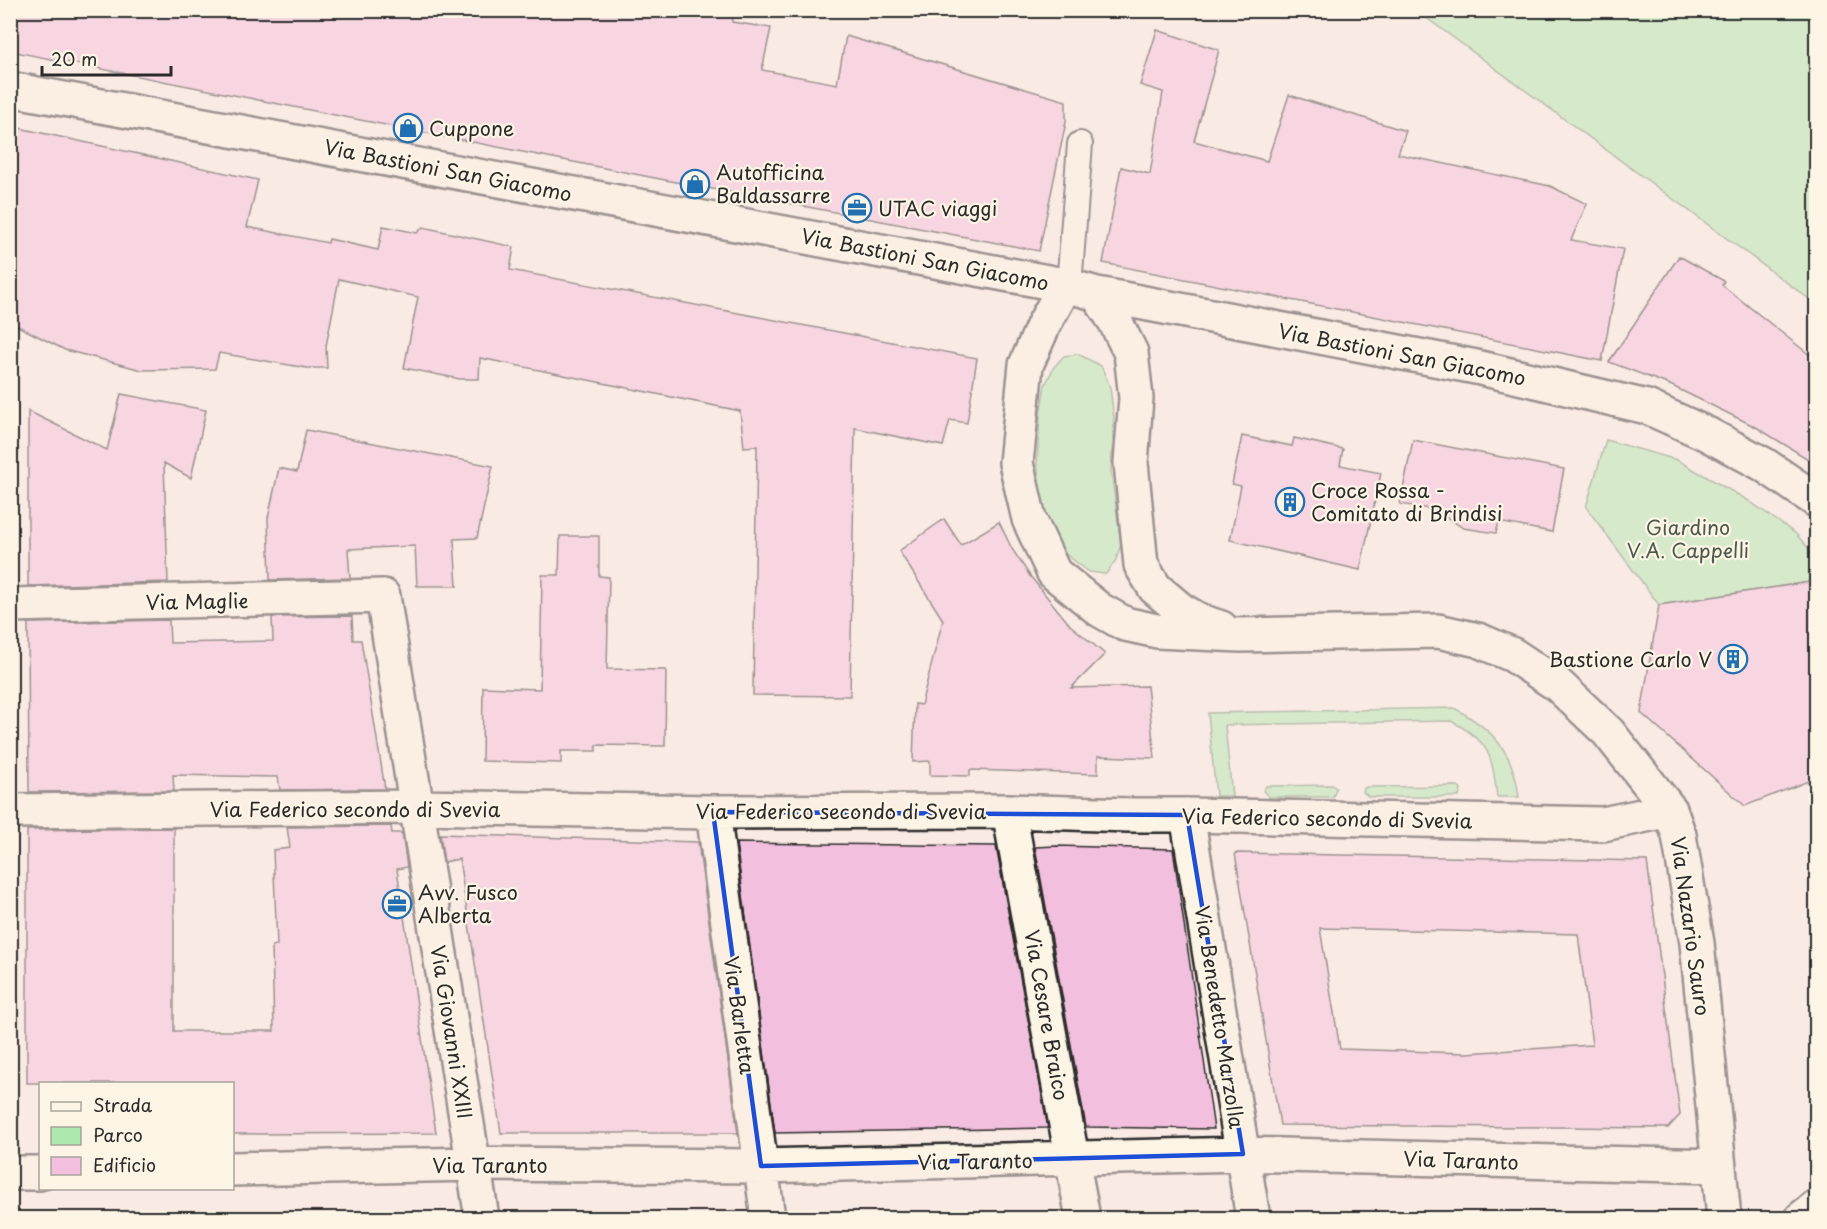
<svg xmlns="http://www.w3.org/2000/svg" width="1827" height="1229" viewBox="0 0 1827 1229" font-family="'Playpen Sans',sans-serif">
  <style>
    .green { fill: #ade8ae; stroke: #6c8a6c; stroke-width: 1.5 }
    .building { fill: #f3bfde; stroke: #2b2b2b; stroke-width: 1.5; fill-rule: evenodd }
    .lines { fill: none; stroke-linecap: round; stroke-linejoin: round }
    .lane-casing { stroke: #2b2b2b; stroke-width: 28 }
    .street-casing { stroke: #2b2b2b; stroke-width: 38 }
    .secondary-casing { stroke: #2b2b2b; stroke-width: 38 }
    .lane { stroke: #fcf5e5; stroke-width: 24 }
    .street { stroke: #fcf5e5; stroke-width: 33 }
    .secondary { stroke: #fcf5e5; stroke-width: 33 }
    .marked { fill: none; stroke: #1d4ed8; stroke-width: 4.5; stroke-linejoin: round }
    .labels { text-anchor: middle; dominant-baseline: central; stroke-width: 4.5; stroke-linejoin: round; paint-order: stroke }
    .poi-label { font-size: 20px; fill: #2b2b2b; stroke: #fcf5e5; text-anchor: start }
    .street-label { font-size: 20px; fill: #2b2b2b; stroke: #fcf5e5 }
    .park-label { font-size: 20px; fill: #4c5a4c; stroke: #fcf5e5 }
  </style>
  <rect width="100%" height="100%" fill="#faeae4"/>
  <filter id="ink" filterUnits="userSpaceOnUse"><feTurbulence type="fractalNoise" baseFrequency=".0167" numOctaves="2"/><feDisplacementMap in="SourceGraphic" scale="12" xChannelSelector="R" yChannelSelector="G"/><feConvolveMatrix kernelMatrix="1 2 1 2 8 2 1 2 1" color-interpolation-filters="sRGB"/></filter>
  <g filter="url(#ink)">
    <path class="green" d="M1417 11H1816V304Z
      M1078 354 1101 366 1110 387 1114 418 1111 471 1121 544 1116 560 1106 574 1089 572 1063 552 1045 522 1037 463 1040 416 1045 385 1054 367 1064 356Z
      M1606 440 1677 460 1749 501 1796 534 1816 557V581L1659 605 1586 507Z
      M1454 708C1493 729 1514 752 1519 797H1497C1492 755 1490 741 1451 721L1225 725 1232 796H1216L1208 713Z
      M1332 785 1336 788 1333 797H1269L1263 791 1266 786Z
      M1458 786 1461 789 1459 797H1369L1363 792 1364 788 1367 787Z"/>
    <path class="building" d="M10 10H734L732 22 771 28 762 70 837 84 846 36 1066 101V122L1039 251 660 179 10 51Z
      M1157 30 1219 50 1194 141 1267 161 1289 95 1406 131 1398 154 1550 186 1587 204 1571 240 1623 249 1602 361 1103 263 1121 167 1150 174 1163 92 1140 85Z
      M10 126 258 180 247 227 328 243 329 239 378 250 383 226 417 233 423 227 514 247 510 270 977 358 967 423 950 420 943 446 855 428 850 696 753 695 757 446 744 447 740 411 480 358 479 379H460L404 368 418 297 339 279 326 346 327 368H307L219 353 215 369 142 370 65 350 10 322Z
      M1679 256 1724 281 1722 285 1816 360V464L1756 427 1670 385 1609 362Z
      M121 394 206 410 191 478 164 463 168 582 28 586V411L107 450Z
      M306 430 493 466 477 538 454 539 457 586H417L415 546 348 549 350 578 270 580 268 518 279 468 297 472Z
      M1242 436 1292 446 1294 438 1343 449 1340 465 1381 473 1360 570 1230 540 1241 486 1232 484Z
      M1413 440 1564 469 1552 532 1499 522 1496 533 1463 528 1436 510 1400 504Z
      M944 519 961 545 999 522 1012 549 1030 576 1070 625 1105 654 1071 688 1147 686 1155 758 1098 756V774L970 770V776L930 775V761L913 762 915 704 921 705 943 620 899 551Z
      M560 536H599V576L609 577 607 669 666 670 665 746 596 745V751H561V763L482 761 483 687 540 689 542 575H559Z
      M1816 581V778L1745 806 1641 713 1659 605Z
      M352 616 353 640H361L385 789 280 790 278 777 173 775 174 791 29 792 28 623 169 620 170 643 273 641 272 617Z
      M391 826 392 833H402L407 867 397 869 436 1133 232 1134V1083H27V830L174 828V1031H274L272 946 277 945 273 850 290 848 287 827Z
      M440 834 698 842 738 1133H501L459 859 444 862Z
      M736 843 996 846 1048 1128 775 1133Z
      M1057 846 1173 849 1214 1129 1086 1127 1035 847Z
      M1235 853 1647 861 1680 1115 1668 1128 1280 1125ZM1320 928 1578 934 1592 1045 1466 1053 1340 1049Z"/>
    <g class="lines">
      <g class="lane-casing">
        <path id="lane" d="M1069 286 1080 144"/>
      </g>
      <g class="street-casing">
        <path id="street" d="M10 605 383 596 482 1218
          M10 811 417 807 713 812 1009 811 1129 815H1187L1603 824 1670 810
          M1009 811 1083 1218
          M713 812 768 1218
          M1187 815 1253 1218
          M232 1169 473 1164 761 1166 1243 1154 1718 1166
          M10 1173H40"/>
      </g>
      <g class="secondary-casing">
        <path id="secondary" d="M10 89 1069 286 1097 294 1476 367 1647 407 1707 434 1763 464 1816 500
          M1065 286 1044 324 1026 365 1016 463 1029 519 1054 573 1100 610 1125 624 1157 631 1240 635 1438 631 1478 640 1513 655 1558 685 1608 732 1670 810 1679 835 1697 943 1724 1218
          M1097 294 1115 321 1131 353 1136 398 1131 463 1141 565 1155 588 1181 610 1200 621 1221 628
          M1802 1218 1816 1207"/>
      </g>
      <use href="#lane" class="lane"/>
      <use href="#street" class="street"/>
      <use href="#secondary" class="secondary"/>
    </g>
  </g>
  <path d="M0 0H1827V1229H0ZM713 812 1187 815 1243 1154 761 1166Z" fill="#faeae4" fill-opacity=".55" fill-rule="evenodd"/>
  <path class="marked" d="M713 812 1187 815 1243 1154 761 1166Z"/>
  <defs>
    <g id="shop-ring" transform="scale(1.5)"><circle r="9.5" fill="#fcf5e5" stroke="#1f6fb2" stroke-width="1.5"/><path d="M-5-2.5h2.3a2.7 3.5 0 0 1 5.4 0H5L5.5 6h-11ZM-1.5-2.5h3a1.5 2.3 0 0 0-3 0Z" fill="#1f6fb2"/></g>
    <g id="office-ring" transform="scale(1.5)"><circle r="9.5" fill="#fcf5e5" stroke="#1f6fb2" stroke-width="1.5"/><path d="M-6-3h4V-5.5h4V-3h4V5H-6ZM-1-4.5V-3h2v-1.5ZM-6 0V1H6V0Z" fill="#1f6fb2"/></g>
    <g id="building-ring" transform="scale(1.5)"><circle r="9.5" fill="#fcf5e5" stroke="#1f6fb2" stroke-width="1.5"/><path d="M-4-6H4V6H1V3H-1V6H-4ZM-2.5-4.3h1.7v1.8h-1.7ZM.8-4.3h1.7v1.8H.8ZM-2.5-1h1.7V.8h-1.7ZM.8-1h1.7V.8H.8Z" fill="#1f6fb2"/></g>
  </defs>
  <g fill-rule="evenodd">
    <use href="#shop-ring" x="408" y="128"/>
    <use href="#shop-ring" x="695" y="184"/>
    <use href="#office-ring" x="857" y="208"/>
    <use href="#building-ring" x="1290" y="502"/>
    <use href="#building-ring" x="1733" y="659"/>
    <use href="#office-ring" x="397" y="904"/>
  </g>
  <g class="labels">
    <g class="poi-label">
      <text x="429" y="128">Cuppone</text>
      <text x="716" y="172">Autofficina<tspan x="716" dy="23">Baldassarre</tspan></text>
      <text x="878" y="208">UTAC viaggi</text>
      <text x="1311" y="490">Croce Rossa -<tspan x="1311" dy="23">Comitato di Brindisi</tspan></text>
      <text x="1712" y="659" text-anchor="end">Bastione Carlo V</text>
      <text x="418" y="892">Avv. Fusco<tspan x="418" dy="23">Alberta</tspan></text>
    </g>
    <g class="street-label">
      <text transform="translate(448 170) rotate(11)">Via Bastioni San Giacomo</text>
      <text transform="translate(925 259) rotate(11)">Via Bastioni San Giacomo</text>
      <text transform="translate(1402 354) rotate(11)">Via Bastioni San Giacomo</text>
      <text transform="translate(197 601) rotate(-1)">Via Maglie</text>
      <text x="355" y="809">Via Federico secondo di Svevia</text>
      <text x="841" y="811">Via Federico secondo di Svevia</text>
      <text transform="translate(1327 818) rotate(1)">Via Federico secondo di Svevia</text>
      <text transform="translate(1691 926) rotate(82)">Via Nazario Sauro</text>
      <text transform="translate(740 1015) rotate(82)">Via Barletta</text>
      <text transform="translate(1047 1015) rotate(80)">Via Cesare Braico</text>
      <text transform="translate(1220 1017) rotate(81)">Via Benedetto Marzolla</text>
      <text transform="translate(452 1032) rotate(81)">Via Giovanni XXIII</text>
      <text transform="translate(1461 1160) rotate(2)">Via Taranto</text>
      <text transform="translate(975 1161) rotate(-1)">Via Taranto</text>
      <text x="490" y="1165">Via Taranto</text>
    </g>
    <g class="park-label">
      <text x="1688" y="527">Giardino<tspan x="1688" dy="23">V.A. Cappelli</tspan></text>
    </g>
  </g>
  <rect width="1827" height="1229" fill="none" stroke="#fcf5e5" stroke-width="36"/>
  <rect x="18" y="18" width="1791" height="1193" fill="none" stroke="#2b2b2b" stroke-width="2" filter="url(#ink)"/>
  <rect x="39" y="1082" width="195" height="108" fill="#fcf5e5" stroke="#a8a49b" stroke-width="1.5"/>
  <rect x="51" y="1102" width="30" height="9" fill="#fcf5e5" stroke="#a8a49b" stroke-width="1.5"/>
  <text x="93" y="1112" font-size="18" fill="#2b2b2b">Strada</text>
  <rect x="51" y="1127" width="30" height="18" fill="#ade8ae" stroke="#a8a49b" stroke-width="1.5"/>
  <text x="93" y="1142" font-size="18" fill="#2b2b2b">Parco</text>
  <rect x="51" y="1157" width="30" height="18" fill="#f3bfde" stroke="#a8a49b" stroke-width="1.5"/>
  <text x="93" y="1172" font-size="18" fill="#2b2b2b">Edificio</text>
  <path d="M42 66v9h129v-9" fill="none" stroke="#2b2b2b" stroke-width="3"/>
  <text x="51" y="66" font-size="18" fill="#2b2b2b" stroke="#fcf5e5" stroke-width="4.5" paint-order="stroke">20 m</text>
</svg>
